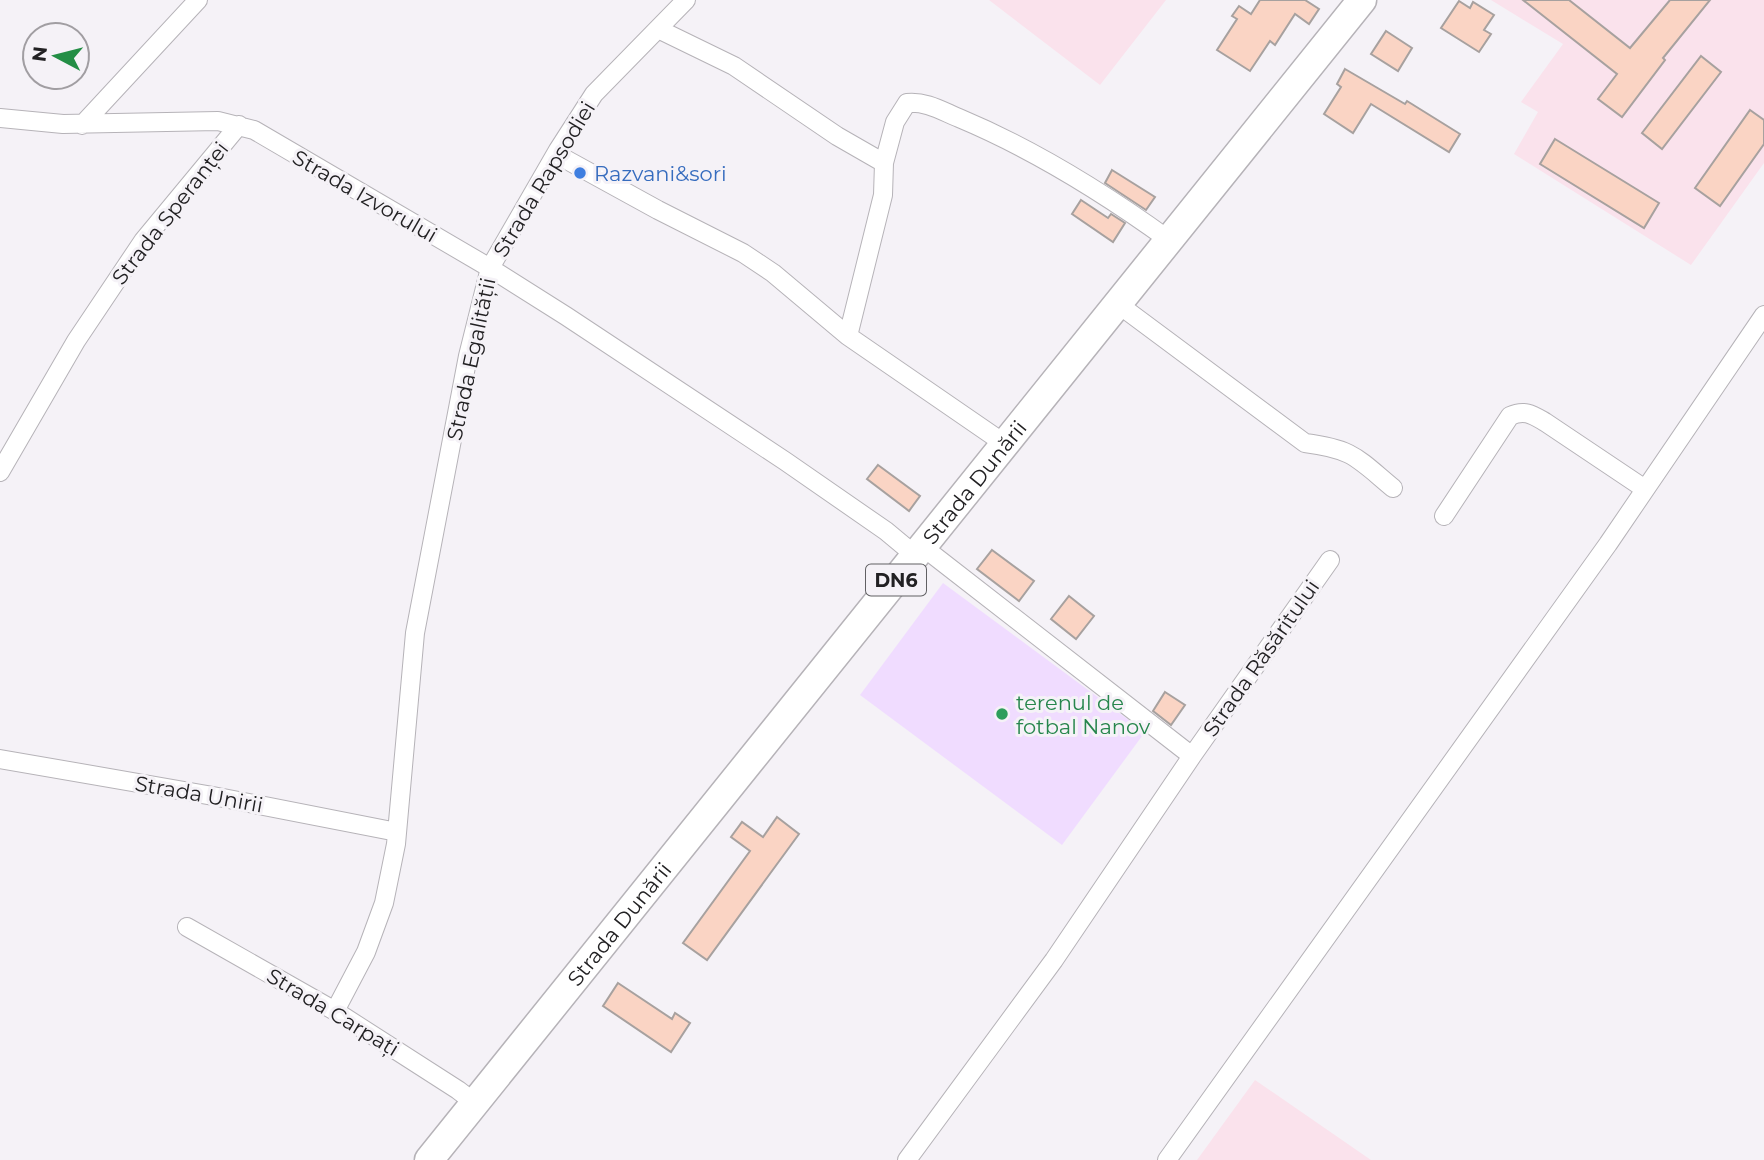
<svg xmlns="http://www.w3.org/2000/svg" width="1764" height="1160" viewBox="0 0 1764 1160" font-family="Montserrat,sans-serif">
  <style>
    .industrial { fill: #fae2ec }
    .green { fill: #f0dcff }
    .building { fill: #fad4c4; stroke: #a7a19f; stroke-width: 2 }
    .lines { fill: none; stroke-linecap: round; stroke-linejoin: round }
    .minor-casing { stroke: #b6b3b8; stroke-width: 20 }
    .primary-casing { stroke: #b6b3b8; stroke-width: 31 }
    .minor { stroke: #fff; stroke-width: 18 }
    .primary { stroke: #fff; stroke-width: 28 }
    .shop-dot { fill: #3f7fe0; stroke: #f5f2f7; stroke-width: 2.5 }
    .leisure-dot { fill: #2e9e5b; stroke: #f5f2f7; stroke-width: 2.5 }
    .labels { text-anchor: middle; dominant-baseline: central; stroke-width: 6; stroke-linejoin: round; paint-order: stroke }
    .shield { fill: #f5f2f7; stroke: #616063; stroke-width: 2 }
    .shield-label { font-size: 19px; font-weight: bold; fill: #222123 }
    .shop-label { font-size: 21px; fill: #366cbe; stroke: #f5f2f7; text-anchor: start }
    .street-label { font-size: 21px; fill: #222123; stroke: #f5f2f7 }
    .leisure-label { font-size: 21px; fill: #27864d; stroke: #f5f2f7; text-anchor: start }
  </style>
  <rect width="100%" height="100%" fill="#f5f2f7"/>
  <path class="industrial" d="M989 0H1166L1100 85Z
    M1491 0H1764V163L1691 265 1514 154 1538 112 1521 102 1563 44Z
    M1255 1080 1371 1160H1197Z"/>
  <path class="green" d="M943 583 1145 732 1062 845 860 695Z"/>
  <path class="building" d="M1260 0H1305L1319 9 1309 24 1295 14 1275 45 1270 41 1250 71 1217 50 1237 19 1232 16 1239 6 1251 14Z
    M1523 0H1569L1630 48 1670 0H1710L1663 58 1665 60 1622 117 1598 99 1617 74Z
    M1459 1 1470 8 1473 2 1494 15 1484 30 1491 34 1479 52 1441 28Z
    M1386 31 1412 48 1398 71 1371 54Z
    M1701 56 1721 72 1662 149 1642 133Z
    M1345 69 1405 104 1407 101 1460 134 1449 152 1371 104 1353 133 1324 114 1341 87 1337 84Z
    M1750 110 1764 120V144L1720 206 1695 188Z
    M1555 139 1659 203 1644 228 1540 164Z
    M1112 170 1155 197 1146 210 1105 183Z
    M1081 200 1108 218 1111 214 1125 223 1113 242 1072 214Z
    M878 465 920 496 909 511 867 479Z
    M992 550 1034 581 1019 601 977 569Z
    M1069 596 1094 616 1076 639 1051 619Z
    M1165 692 1185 705 1171 725 1153 711Z
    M777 817 799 834 707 960 683 943 750 851 731 837 742 822 763 837Z
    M618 983 672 1019 675 1013 690 1023 671 1052 603 1006Z"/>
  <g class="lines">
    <g class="minor-casing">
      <path id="minor" d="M658 29 734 66 837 136 884 163
        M0 118 63 124 218 121 254 130 490 268 566 316 785 461 886 531 916 556
        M82 125 198 0
        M556 154 658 210 743 253 773 273 848 336
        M1118 304 1305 443C1353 449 1357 458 1393 488
        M1005 444 848 336 883 195 884 163 895 122 907 103C926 101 942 111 959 118 1033 149 1104 193 1169 240
        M0 472 76 341 143 241 239 125
        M1444 516 1510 416C1525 409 1533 415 1545 422L1645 489
        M923 547 1192 756
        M0 759 213 796 397 832
        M187 927 335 1011 458 1090 475 1103
        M335 1011 366 952 384 903 396 844 415 633 468 356 490 268 558 150 594 94 686 0
        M907 1160 1054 960 1192 756 1330 560
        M1167 1160 1608 544 1764 315"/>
    </g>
    <g class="primary-casing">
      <g id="primary">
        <path id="s1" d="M429 1160 1362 0"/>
      </g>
    </g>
    <use href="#minor" class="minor"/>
    <use href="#primary" class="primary"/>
  </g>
  <circle class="shop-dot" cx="580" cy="173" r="7"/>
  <circle class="leisure-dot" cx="1002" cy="714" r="7"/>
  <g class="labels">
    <rect class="shield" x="866" y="564.5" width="60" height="31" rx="5"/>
    <g class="shield-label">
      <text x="896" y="580">DN6</text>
    </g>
    <g class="shop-label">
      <text x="594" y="173">Razvani&amp;sori</text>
    </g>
    <g class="street-label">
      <text transform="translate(544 179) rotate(-59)">Strada Rapsodiei</text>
      <text transform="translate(365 196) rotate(30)">Strada Izvorului</text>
      <text transform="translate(170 213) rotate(-52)">Strada Speranței</text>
      <text transform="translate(471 359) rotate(-78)">Strada Egalității</text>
      <text stroke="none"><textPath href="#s1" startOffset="870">Strada Dunării</textPath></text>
      <text transform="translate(1261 658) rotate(-55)">Strada Răsăritului</text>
      <text transform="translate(199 794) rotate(10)">Strada Unirii</text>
      <text stroke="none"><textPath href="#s1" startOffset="303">Strada Dunării</textPath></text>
      <text transform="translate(333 1012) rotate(31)">Strada Carpați</text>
    </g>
    <g class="leisure-label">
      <text x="1016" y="702">terenul de<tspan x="1016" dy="24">fotbal Nanov</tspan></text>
    </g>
  </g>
  <g transform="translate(56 56) rotate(277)"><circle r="33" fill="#f5f2f7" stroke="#a19ea2" stroke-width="2"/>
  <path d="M0-5L12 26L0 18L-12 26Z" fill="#238e45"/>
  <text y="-10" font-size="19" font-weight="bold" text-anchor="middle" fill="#222123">N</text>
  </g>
</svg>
